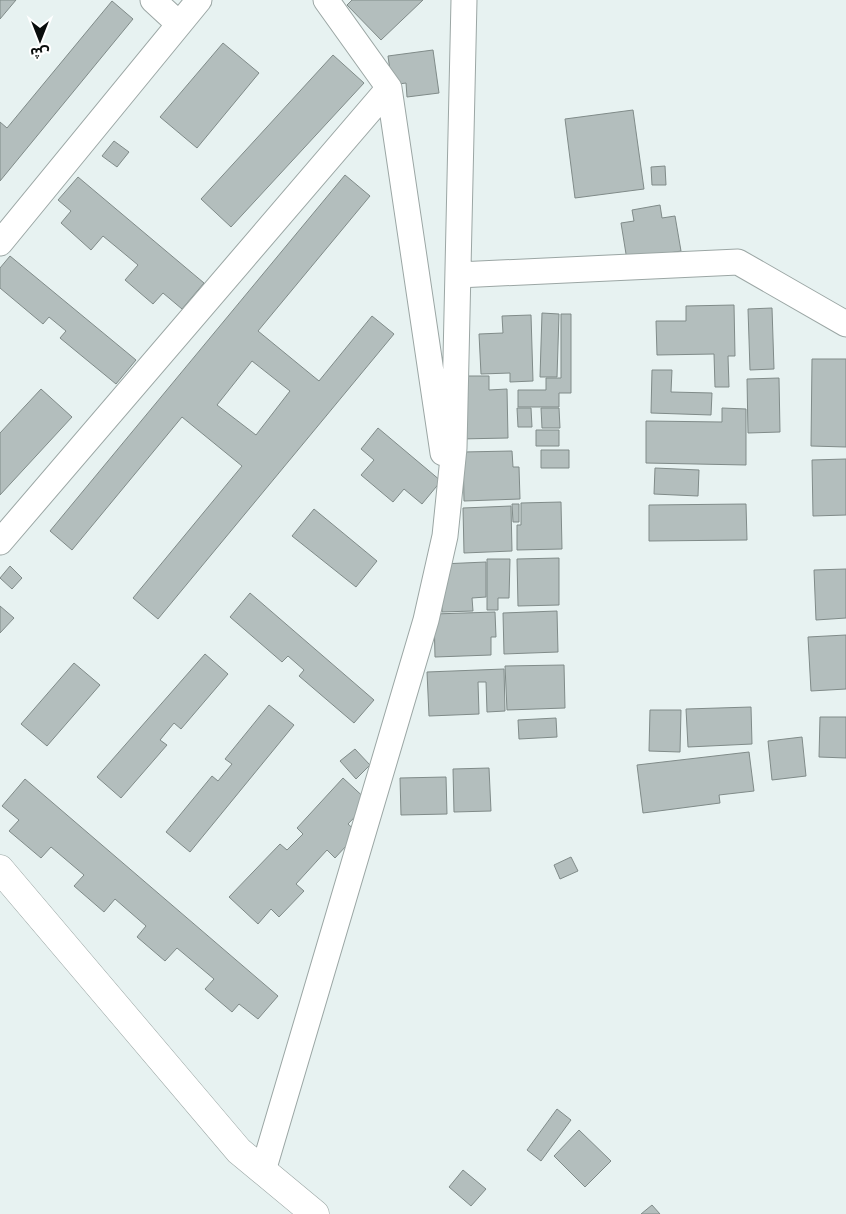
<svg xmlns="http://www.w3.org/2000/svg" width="846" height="1214" viewBox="0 0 846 1214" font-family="'Titillium Web','Noto Sans Arabic',sans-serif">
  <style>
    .building { fill: #b3bebd; stroke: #808b89; fill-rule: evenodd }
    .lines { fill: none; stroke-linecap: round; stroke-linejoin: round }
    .minor-casing { stroke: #9ba6a4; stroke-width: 27 }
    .secondary-casing { stroke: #9ba6a4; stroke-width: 29 }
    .minor { stroke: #fff; stroke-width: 25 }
    .secondary { stroke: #fff; stroke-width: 28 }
  </style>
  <rect width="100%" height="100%" fill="#e7f2f1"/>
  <path class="building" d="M0 0H16L0 19Z
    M352 0H423L381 40 347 5Z
    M112 1 133 19 0 181V122L7 128Z
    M223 43 259 73 197 148 160 117Z
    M433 50 439 93 407 97 406 83 392 85 388 56Z
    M333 55 364 83 231 227 201 199Z
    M633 110 644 189 575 198 565 119Z
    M114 141 129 152 117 167 102 156Z
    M665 166 666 185H652L651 167Z
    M345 175 370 196 258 331 319 381 372 316 394 334 158 619 133 598 242 466 182 417 72 550 50 531ZM252 361 290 391 256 435 217 405Z
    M78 177 204 283 182 309 163 293 153 304 125 280 138 265 103 236 91 250 61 223 71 211 58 200Z
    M660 205 662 218 675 216 681 251 627 260 621 223 634 221 632 210Z
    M10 256 136 360 116 384 60 338 66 331 49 317 43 324 0 288V268Z
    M734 305 735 356H728L729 387H715L714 354 657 355 656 321H686V306Z
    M772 308 774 369 750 370 748 309Z
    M542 313 559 314 557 377H540Z
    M561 314H571V393H559V407H518V390H546V378H561Z
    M531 315 533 381 510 382V373L481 374 479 334 503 333 502 316Z
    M812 359H846V447L811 446Z
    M652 370H672L671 392 712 393 711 415 651 413Z
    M457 376H489V390L507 389 508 438 459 439Z
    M779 378 780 432 748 433 747 379Z
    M41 389 72 417 0 495V433Z
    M517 408H531L532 427H518Z
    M541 408H559L560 428H542Z
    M722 408 746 409V465L646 463V421L722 422Z
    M378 428 441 481 422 504 404 489 393 502 361 475 374 460 361 449Z
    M536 430H559V446H536Z
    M541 450H569V468H541Z
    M512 451 513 467H519L520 499 464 501 463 452Z
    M846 459V515L813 516 812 460Z
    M655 468 699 470 698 496 654 494Z
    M561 502 562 549 517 550V525H521V503Z
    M512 504H519V522H513Z
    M746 504 747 540 649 541V505Z
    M511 506 512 551 464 553 463 508Z
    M314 509 377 561 356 587 292 536Z
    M559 558V605L518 606 517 559Z
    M487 559H510L509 598H498V610H487Z
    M486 562V597L472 598 473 611 442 612 441 564Z
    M10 566 22 578 12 589 0 578Z
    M846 569V618L816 620 814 570Z
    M250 593 374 700 354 723 299 676 304 670 288 656 282 662 230 617Z
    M0 606 14 618 0 633Z
    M557 611 558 652 504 654 503 613Z
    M495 612 496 637H491V655L435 657 434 614Z
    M846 635V689L811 691 808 637Z
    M205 654 228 674 181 729 174 723 160 740 167 745 121 798 97 777Z
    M74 663 100 685 47 746 21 724Z
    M564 665 565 708 507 710 505 666Z
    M504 669 505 711 487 712 486 682H478L479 714 429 716 427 672Z
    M269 705 294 725 190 852 166 832 212 776 218 781 232 764 225 759Z
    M751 707 752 744 688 747 686 709Z
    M650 710H681L680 752 649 751Z
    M820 717H846V758L819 757Z
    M556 718 557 737 519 739 518 720Z
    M802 737 806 776 772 780 768 741Z
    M355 749 370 765 356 779 340 761Z
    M749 752 754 791 719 795 720 803 643 813 637 765Z
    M489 768 491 811 454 812 453 769Z
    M446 777 447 814 401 815 400 778Z
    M343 778 369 802 348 824 358 833 335 858 327 850 296 884 304 891 279 917 271 909 258 924 229 897 280 844 287 850 303 834 297 828Z
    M25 779 278 996 258 1019 239 1004 232 1012 205 989 214 979 177 948 165 961 137 937 146 926 115 899 104 912 74 886 84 875 51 847 41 858 9 831 19 820 2 806Z
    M571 857 578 871 560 879 554 865Z
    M557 1109 571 1120 541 1161 527 1150Z
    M579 1130 611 1161 585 1187 554 1156Z
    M463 1170 486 1189 471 1206 449 1187Z
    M652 1205 660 1214H641Z"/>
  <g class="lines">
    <g class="minor-casing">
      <path id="minor" d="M153 0 179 24
        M326 0 389 88 443 453
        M0 243 199 0
        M458 275 738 262 846 324
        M0 542 389 88
        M263 1171 426 620 445 536 454 448 464 0"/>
    </g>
    <g class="secondary-casing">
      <path id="secondary" d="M0 869 239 1151 315 1214"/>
    </g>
    <use href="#minor" class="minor"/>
    <use href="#secondary" class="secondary"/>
  </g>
  <g transform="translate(40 40) rotate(180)" stroke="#ffffff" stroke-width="4" paint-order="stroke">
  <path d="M0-4L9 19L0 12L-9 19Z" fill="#090d0c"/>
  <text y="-8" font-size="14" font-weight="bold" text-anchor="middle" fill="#090d0c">ش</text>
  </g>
</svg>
